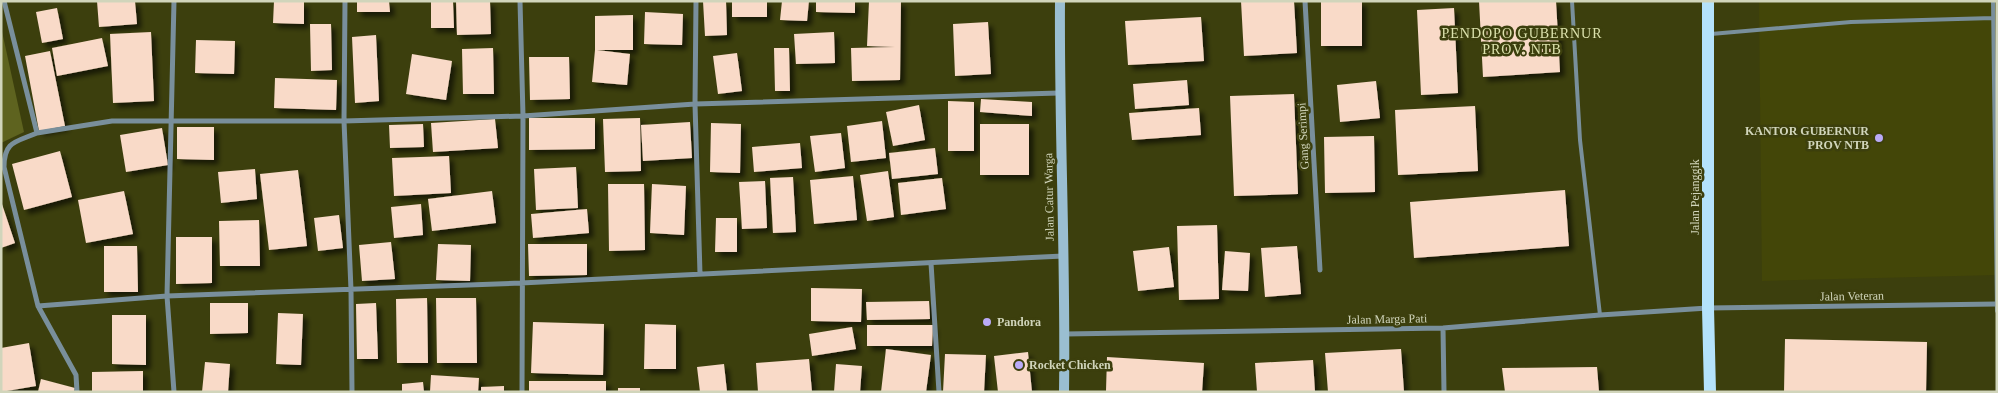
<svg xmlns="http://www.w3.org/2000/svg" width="1998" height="393" viewBox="0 0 1998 393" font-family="Georgia,serif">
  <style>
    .built { fill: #434608 }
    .green { fill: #5e631f }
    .building { fill: #f9dac8; filter: url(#shadow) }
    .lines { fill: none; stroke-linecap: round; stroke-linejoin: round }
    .lane { stroke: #798f9b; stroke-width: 4 }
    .street { stroke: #798f9b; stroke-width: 5 }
    .secondary { stroke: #9abed1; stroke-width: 10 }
    .primary { stroke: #b4e2fb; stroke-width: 12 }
    .poi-dot { fill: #baaaf7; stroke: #3c3f0d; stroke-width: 2 }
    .labels { text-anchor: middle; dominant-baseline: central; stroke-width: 5; stroke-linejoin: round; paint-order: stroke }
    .poi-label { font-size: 12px; font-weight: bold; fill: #d1d5bb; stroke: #3c3f0d; text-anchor: start }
    .street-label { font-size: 12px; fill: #d1d5bb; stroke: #3c3f0d }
    .neighbourhood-label { font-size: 14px; letter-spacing: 1px; fill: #dce2ad; stroke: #3c3f0d }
  </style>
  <defs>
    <filter id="shadow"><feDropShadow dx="4.5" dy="4.5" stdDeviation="2.5" flood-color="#0009"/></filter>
  </defs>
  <rect width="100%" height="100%" fill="#3c3f0d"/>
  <path class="built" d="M1759 1H1997V275L1762 281Z"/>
  <path class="green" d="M1 27 24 132 1 143Z"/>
  <path class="building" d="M97 1H135L137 24 99 27Z
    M274 1 304 2V24L273 23Z
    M357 1H389L390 12H357Z
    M431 1H453L454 28H431Z
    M456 1H490L491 34 457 35Z
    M703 1H726L727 35 705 36Z
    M732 1H767V17H732Z
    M782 1H809L807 21 780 20Z
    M816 1H855V13L816 12Z
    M869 1H901L900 80 852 81 851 48 895 47 867 46Z
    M1241 1H1294L1297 53 1244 56Z
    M1321 1H1362V46H1321Z
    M1479 1H1556L1560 72 1483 77Z
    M57 8 63 39 42 43 36 12Z
    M1454 8 1458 93 1421 95 1417 10Z
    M645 12 683 14 682 45 644 44Z
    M633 15V50H597L630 54 627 85 592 82 595 50V16Z
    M1201 17 1204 61 1128 65 1125 21Z
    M988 22 991 74 955 76 953 24Z
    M310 24H331L332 70 311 71Z
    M151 32 154 101 113 103 110 34Z
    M834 32 835 63 796 64 794 34Z
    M376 35 379 101 355 103 352 37Z
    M102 38 108 66 57 76 52 48Z
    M196 40 235 41 234 74 195 73Z
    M493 48 494 94H463L462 49Z
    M774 48H789L790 91H775Z
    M50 51 65 126 39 131 25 56Z
    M737 53 742 91 718 94 713 56Z
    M412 54 452 61 446 100 406 94Z
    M529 57H569L570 99 530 100Z
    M275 78 337 80 336 110 274 108Z
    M1187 80 1189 105 1135 109 1133 84Z
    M1376 81 1380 118 1340 122 1337 85Z
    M1294 94 1298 194 1234 196 1230 96Z
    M981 99 1032 102V116L980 112Z
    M948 101 974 102V151H948Z
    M919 105 925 140 893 146 886 112Z
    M1475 106 1478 171 1398 175 1395 110Z
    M1199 108 1201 135 1132 140 1129 113Z
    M529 118H595V149L529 150Z
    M640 118 641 171 605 172 603 119Z
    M495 119 498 148 433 152 431 123Z
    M882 121 886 158 851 162 847 126Z
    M690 122 692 158 643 161 641 125Z
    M711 123 741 124 740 173 710 172Z
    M423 124 424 147 390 148 389 125Z
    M980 124H1029V175H980Z
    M177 127H214V160L177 159Z
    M162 128 168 165 126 172 120 135Z
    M841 133 845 168 815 172 810 136Z
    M1374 136 1375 192 1325 193 1324 137Z
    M800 143 802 168 754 172 752 147Z
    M935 148 938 174 892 179 889 153Z
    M60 151 72 197 24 210 12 164Z
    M449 156 451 193 394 196 392 158Z
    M576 167 578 208 536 210 534 169Z
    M255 169 257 199 221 203 218 172Z
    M298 170 307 246 269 250 260 174Z
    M888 171 894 217 867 221 860 175Z
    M853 176 857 220 814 224 810 180Z
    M793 177 796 232 773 233 770 178Z
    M942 178 946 209 901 215 898 183Z
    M765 181 767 228 742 229 739 182Z
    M608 184H644L645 250 609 251Z
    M652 184 686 186 684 235 650 233Z
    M1565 190 1569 246 1414 258 1410 202Z
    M124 191 133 234 86 243 78 200Z
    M492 191 496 223 432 231 428 199Z
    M1 201 15 243 1 248Z
    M421 204 423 235 394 238 391 207Z
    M587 209 589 233 533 238 531 214Z
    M339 215 343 248 318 251 314 218Z
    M716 218H737V252H715Z
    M259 220 260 266H220L219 221Z
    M1217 225 1219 299 1179 300 1177 226Z
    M176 237H212V283L176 284Z
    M391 242 395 279 362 281 359 245Z
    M438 244 471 245 470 281 436 280Z
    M528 244H587V275L529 276Z
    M104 246H137L138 292H104Z
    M1297 246 1301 294 1265 297 1261 248Z
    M1169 247 1174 287 1138 291 1133 251Z
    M1225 251 1250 253 1248 291 1222 290Z
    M811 288 862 289 861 322 811 321Z
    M427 298 428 363H397L396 299Z
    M436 298H476L477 363H437Z
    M929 301 930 319 867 320 866 302Z
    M210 303H248V333L210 334Z
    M376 303 378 359H357L356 304Z
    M278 313 303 314 301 365 276 364Z
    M112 315H146V365L112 364Z
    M533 322 604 324 603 375 531 373Z
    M645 324 676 325V369H644Z
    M867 325H933L932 346H867Z
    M852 327 856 349 812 356 809 334Z
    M1785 339 1927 342 1926 392H1784Z
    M29 343 36 386 1 392V348Z
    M886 349 931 355 926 392H881Z
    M1401 349 1404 392H1328L1325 353Z
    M1028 352 1032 392H998L994 356Z
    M945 354 986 355 984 392H943Z
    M1107 357 1204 363 1202 392 1106 391Z
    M809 359 812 392H758L756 363Z
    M1313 360 1315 392H1257L1255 363Z
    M205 362 230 364 228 392H202Z
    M724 364 727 392H700L697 367Z
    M836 364 862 366 860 392H834Z
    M1597 367 1599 392H1505L1502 368Z
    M143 371V392H92V372Z
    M431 375 479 378 478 392H430Z
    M41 379 75 388 74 392H38Z
    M529 381H606V392H529Z
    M423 382 424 392H402V384Z
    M504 386V392H481V387Z
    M618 388H640V392H618Z"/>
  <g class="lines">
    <path class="lane" d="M1572 1 1580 140 1600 315
      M1993 1 1997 311
      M1711 34 1851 22 1993 18"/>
    <path class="street" d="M4 1 37 133C16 142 4 141 4 167L38 306 76 375 77 392
      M345 1 344 121 351 290 352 392
      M520 1 523 116 522 392
      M696 1 695 104 700 274
      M1305 1 1320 270
      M37 133 112 121H344L523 116 695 104 1059 93
      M931 263 939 392
      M38 306 167 296 521 283 1063 256
      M1443 328 1444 392
      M1065 334 1443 328 1600 315 1708 308 1997 304
      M174 392 167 296 174 1"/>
    <path class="secondary" d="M1060 1C1059 131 1066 262 1064 392"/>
    <path class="primary" d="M1708 1V308L1710 392"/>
  </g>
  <g class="poi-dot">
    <circle cx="1879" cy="138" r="5"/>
    <circle cx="987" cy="322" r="5"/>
    <circle cx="1019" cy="365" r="5"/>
  </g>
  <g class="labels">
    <g class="poi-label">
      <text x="1869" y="131" text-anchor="end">KANTOR GUBERNUR<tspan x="1869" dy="14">PROV NTB</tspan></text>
      <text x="997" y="322">Pandora</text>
      <text x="1029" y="365">Rocket Chicken</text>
    </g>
    <g class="street-label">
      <text transform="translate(1303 136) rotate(-93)">Gang Serimpi</text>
      <text transform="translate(1049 197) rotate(-91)">Jalan Catur Warga</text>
      <text transform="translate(1695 197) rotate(-90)">Jalan Pejanggik</text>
      <text transform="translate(1852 296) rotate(-1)">Jalan Veteran</text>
      <text transform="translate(1387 319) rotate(-1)">Jalan Marga Pati</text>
    </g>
    <g class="neighbourhood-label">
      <text x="1522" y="33">PENDOPO GUBERNUR<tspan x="1522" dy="16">PROV. NTB</tspan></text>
    </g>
  </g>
  <rect width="1998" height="393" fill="none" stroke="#d1d5bb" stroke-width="5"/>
</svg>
